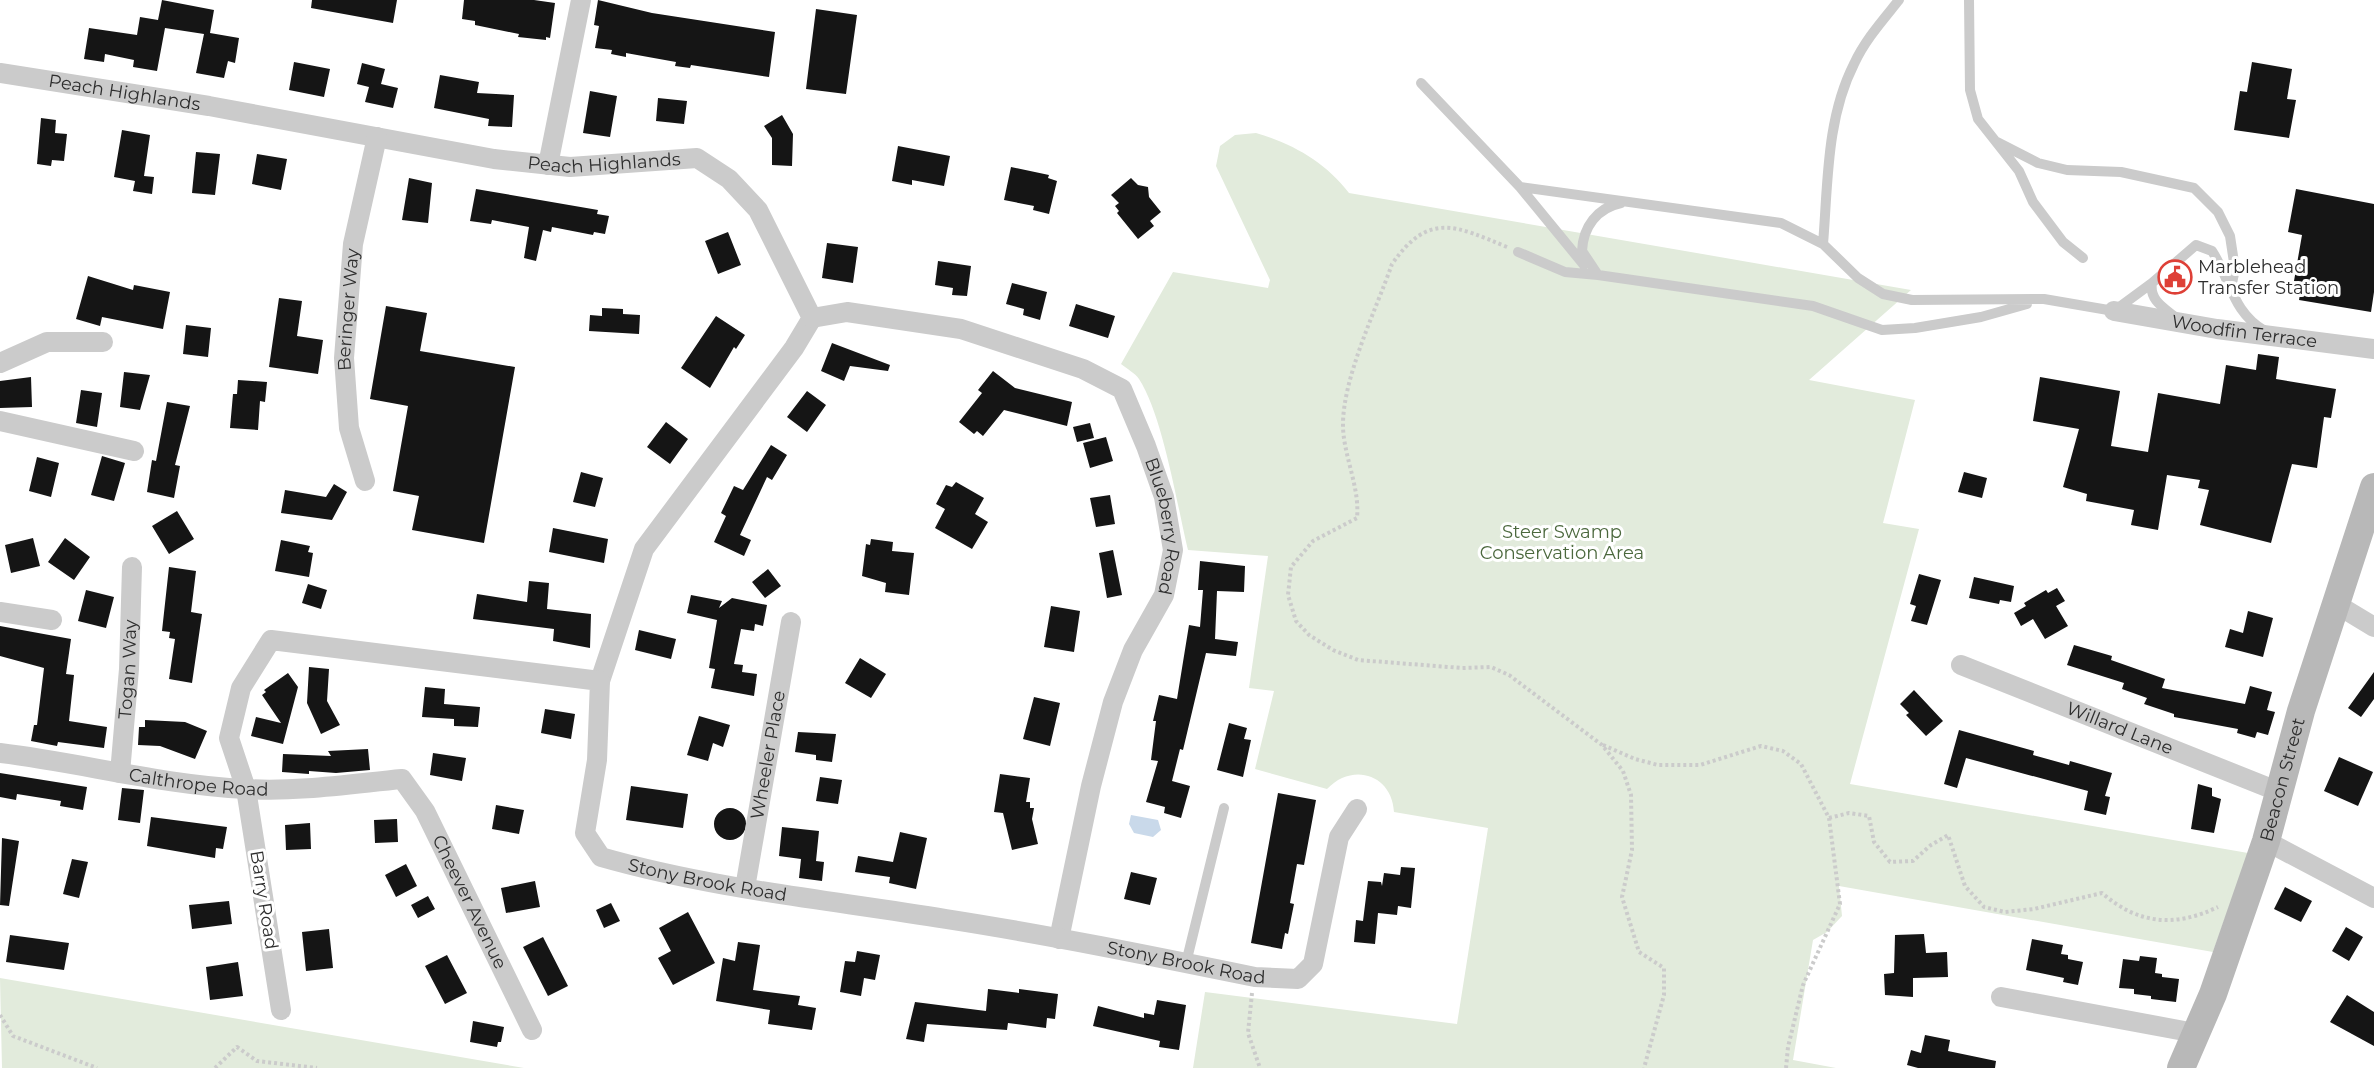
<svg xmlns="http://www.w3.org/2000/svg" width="2374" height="1068" viewBox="0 0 2374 1068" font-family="Montserrat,sans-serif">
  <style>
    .green { fill: #e2ebdc }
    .water { fill: #c9d9ea }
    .building { fill: #151515 }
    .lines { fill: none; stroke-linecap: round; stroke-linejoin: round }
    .path { stroke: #cbcbcb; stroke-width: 4; stroke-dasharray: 3 3; stroke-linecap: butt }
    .lane { stroke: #cbcbcb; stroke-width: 10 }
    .street { stroke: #cbcbcb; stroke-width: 20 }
    .secondary { stroke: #b8b8b8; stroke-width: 28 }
    .labels { text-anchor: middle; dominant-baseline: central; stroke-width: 6; stroke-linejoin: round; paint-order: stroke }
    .street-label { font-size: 18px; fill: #2e2e2e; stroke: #fff }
    .poi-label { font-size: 18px; fill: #2e2e2e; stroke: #fff; text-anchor: start }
    .park-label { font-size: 18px; fill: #4b683d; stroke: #fff }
  </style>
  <rect width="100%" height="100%" fill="#fff"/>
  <path class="green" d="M1256 133C1293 144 1325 162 1349 193L1911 290 1809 380 1915 400 1883 523 1919 529 1850 784 2248 853 2213 952 1839 886 1842 916 1827 932 1813 940 1793 1060 1836 1068H1193L1205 992 1457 1024 1488 828 1394 812C1392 774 1352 762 1327 789L1255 769 1274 691 1249 688 1268 556 1188 550C1177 505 1163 416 1139 379 1135 373 1127 369 1121 364L1173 272 1268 288 1270 280 1216 166 1220 146 1235 135Z
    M0 978 524 1068H2Z"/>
  <path class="water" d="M1131 815 1158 820 1161 830 1153 837 1134 833 1129 824Z"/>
  <path class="building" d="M162 0 214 10 210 33 239 38 235 63 228 61 224 78 196 73 204 34 165 28 157 71 133 67 134 60 105 54 104 62 84 59 89 28 137 35 140 17 158 20Z
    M312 0H397L393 23 311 8Z
    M464 0H534L555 3 550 38 546 37V40L518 37 519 34 475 25V21L462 19Z
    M598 0 652 13 775 32 769 77 691 65 690 68 675 66 676 62 626 53V57L611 54 612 50 595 48 599 26 594 25Z
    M816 9 857 15 846 94 806 89Z
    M294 62 330 69 324 97 289 90Z
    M2252 62 2292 69 2287 99 2296 100 2289 138 2234 130 2240 91 2247 92Z
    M362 63 385 69 381 84 398 88 393 108 365 102 369 87 357 84Z
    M440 75 479 82 477 93 514 95 512 127 488 126 489 119 434 108Z
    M590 91 617 96 610 137 583 133Z
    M658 98 687 101 684 124 656 121Z
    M782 115 793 134 792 166 772 165V138L764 126Z
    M41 118 56 120 55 133 67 134 64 161 52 160 51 166 37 164Z
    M122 130 150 135 144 176 154 177 152 194 133 191 135 181 114 177Z
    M898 146 950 156 944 186 912 180V185L892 181Z
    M196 152 220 154 215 195 192 193Z
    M257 154 287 159 281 190 252 184Z
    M1011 167 1049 175 1048 178 1057 181 1049 214 1033 210 1034 206 1004 200Z
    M409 178 432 183 428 223 402 220Z
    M1131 178 1138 185 1148 187 1149 197 1161 212 1150 221 1154 226 1138 239 1117 213 1119 211 1115 206 1119 203 1111 195Z
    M476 189 598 210 597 214 609 216 605 234 594 232 593 235 552 227 551 232 543 230 536 261 524 258 529 227 492 220 491 224 470 221Z
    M2296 189 2374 204V292L2371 312 2299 300 2302 282 2294 281 2302 235 2288 232Z
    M728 232 741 265 718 274 705 241Z
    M827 243 858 247 853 283 822 278Z
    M938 261 971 266 967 296 952 295 953 288 935 285Z
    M88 276 133 290 134 285 170 292 163 329 102 317 100 326 76 319Z
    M1012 283 1047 292 1040 320 1023 315 1024 309 1006 304Z
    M279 298 302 301 297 336 323 340 318 374 269 367Z
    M1076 304 1115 316 1108 338 1069 326Z
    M386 306 427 313 420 351 515 367 484 543 412 530 419 496 393 491 408 406 370 399Z
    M602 308 623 309V314L640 315 639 334 589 331 590 315 602 316Z
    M716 316 745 335 736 349 734 347 710 388 681 368Z
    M186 325 211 328 208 357 183 354Z
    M832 343 890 365 888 371 850 366 844 381 821 371Z
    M2258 354 2279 357 2276 379 2336 389 2331 418 2324 417 2317 468 2292 464 2271 543 2200 525 2209 490 2198 488 2200 480 2167 475 2158 530 2131 525 2134 510 2086 501 2087 494 2063 487 2079 429 2033 421 2040 377 2120 391 2111 446 2148 452 2158 393 2220 404 2226 365 2256 370Z
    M993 371 1015 388 1072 402 1067 426 1004 410 983 436 977 431 974 434 959 422 982 393 978 390Z
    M124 372 150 375 140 410 120 407Z
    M31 377 32 407 0 408V381Z
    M238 380 267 382 265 402 260 401 258 430 230 428 233 394H237Z
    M81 390 102 393 97 427 76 423Z
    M807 391 826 405 807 432 787 417Z
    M167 402 190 406 175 465 180 466 174 498 147 492 152 460 156 461Z
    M666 422 688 439 670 464 647 447Z
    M1090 423 1094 438 1077 442 1073 427Z
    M1106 437 1113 461 1090 468 1083 443Z
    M771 445 787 455 772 480 767 477 740 535 751 540 744 556 714 542 726 516 721 513 734 486 743 490Z
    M102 456 125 463 114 501 91 495Z
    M37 457 59 463 51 497 29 491Z
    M581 472 603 478 595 507 573 502Z
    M1964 472 1987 478 1982 498 1958 492Z
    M956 482 984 498 975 514 988 522 972 549 935 528 945 509 936 504 946 485 952 487Z
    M334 484 347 492 332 520 281 513 285 490 326 497Z
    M1110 495 1115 524 1096 527 1090 498Z
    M177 511 194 539 169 554 152 526Z
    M553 528 608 539 604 563 549 552Z
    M33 538 40 566 11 573 5 545Z
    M65 538 90 557 74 580 48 562Z
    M871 539 893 542 892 551 914 553 909 595 885 592 886 583 862 576 866 544 870 545Z
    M281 540 310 546 308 552 313 553 309 577 275 571Z
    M1113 550 1122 595 1107 598 1099 553Z
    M1200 561 1245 566 1244 592 1217 591 1215 639 1238 642 1236 656 1206 653 1183 750 1180 749 1172 781 1190 786 1181 818 1164 813 1165 807 1146 802 1158 761 1151 760 1156 721H1153L1159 695 1177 699 1189 625 1200 627 1203 590H1198Z
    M169 567 196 571 191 612 202 614 192 683 169 679 175 639 169 638 170 632 162 631Z
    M768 569 781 586 765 598 752 582Z
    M1919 574 1941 580 1927 625 1911 621 1916 606 1910 604Z
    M1974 577 2014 586 2011 602 2000 600 1999 604 1969 598Z
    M529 581 549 583 547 609 591 614 590 648 553 641 554 629 473 619 477 594 527 602Z
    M308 584 327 590 321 609 302 603Z
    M2057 588 2065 601 2056 606 2068 626 2045 639 2033 619 2021 626 2014 613 2026 606 2024 603 2046 590 2048 593Z
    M86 590 114 597 106 628 78 621Z
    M691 595 722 601 719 608 732 598 767 605 763 626 755 624 754 631 741 629 734 664 743 665 742 672 757 674 754 696 711 688 715 669 709 668 717 620 687 613Z
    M1051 606 1080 611 1074 652 1044 647Z
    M2248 611 2273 618 2263 657 2225 647 2230 629 2243 633Z
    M0 626 71 639 66 674 74 675 69 721 107 727 104 748 58 742 57 746 31 741 34 725H37L44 668 0 656Z
    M639 630 676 639 671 659 635 650Z
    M2074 645 2112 656 2111 660 2165 679 2162 688 2245 704 2250 686 2272 692 2267 710 2275 712 2268 735 2257 732 2255 738 2237 733 2238 729 2174 717V714L2144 704 2147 698 2122 689 2124 683 2067 665Z
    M860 658 886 674 871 698 845 683Z
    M309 667 329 669 327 701 340 725 321 734 307 703Z
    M2374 672V699L2361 717 2348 708Z
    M288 673 298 687 283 744 251 736 256 717 281 723 262 695 266 692 264 690Z
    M425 687 445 689 444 704 480 707 478 727 454 726V719L422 717Z
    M1914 690 1943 721 1926 736 1906 715 1909 713 1900 704Z
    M1034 697 1060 703 1050 746 1023 739Z
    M545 709 575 714 571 739 541 733Z
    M699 716 730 725 723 747 713 743 708 761 687 755Z
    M145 720 185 722 207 731 195 759 160 746 138 745 139 727H145Z
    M1229 723 1247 728 1244 739 1251 740 1243 777 1217 770Z
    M1959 730 2034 751 2033 755 2069 765 2070 761 2112 773 2105 796 2110 797 2106 815 2084 810 2088 791 1966 758 1957 788 1944 784Z
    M798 732 836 734 832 762 816 760V755L795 752Z
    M368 749 370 770 336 773 309 771V774L282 772 283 754 331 756 328 751Z
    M433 753 466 758 462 781 430 775Z
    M2339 757 2373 772 2358 806 2324 791Z
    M0 773 87 787 83 810 60 806 61 801 17 794 16 800 0 797Z
    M1000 774 1030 778 1026 802H1030V808H1034L1032 819 1038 844 1012 850 1003 813 994 812Z
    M820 777 842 780 838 804 816 801Z
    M2198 784 2212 788V796L2221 799 2214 833 2191 829Z
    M631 786 688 794 683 828 626 820Z
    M122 788 144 790 140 823 118 820Z
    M1278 793 1316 800 1304 865 1297 864 1290 903 1294 904 1288 934 1285 933 1282 949 1251 943Z
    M496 805 524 810 519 834 492 829Z
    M714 824a16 16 0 1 1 32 0a16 16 0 1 1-32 0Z
    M151 817 227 827 223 849 216 848 215 858 147 846Z
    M397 819 398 842 375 843 374 820Z
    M310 823 311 849 286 850 285 825Z
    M782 827 819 831 816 861 824 862 822 881 799 878 801 859 779 856Z
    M900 832 927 838 916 889 889 883 890 877 855 872 858 856 893 862Z
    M2 838 19 841 9 906 0 905Z
    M72 859 88 862 79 898 63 894Z
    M406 864 417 886 396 897 385 875Z
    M1401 867 1415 868 1411 908 1398 906 1397 915 1378 913 1375 944 1354 942 1356 920 1363 921 1368 881 1381 882 1382 886 1384 873 1400 875Z
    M1131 872 1157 878 1150 905 1124 899Z
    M535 881 540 907 506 913 501 888Z
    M2285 887 2312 901 2301 922 2274 909Z
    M428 896 435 909 418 918 411 905Z
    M229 901 232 924 192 929 189 905Z
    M611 903 620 921 604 928 596 910Z
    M688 912 715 963 673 985 658 958 671 951 659 928Z
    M2346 927 2363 937 2349 961 2332 951Z
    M329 929 333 968 306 971 302 932Z
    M1924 934 1926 953 1947 952 1948 977 1913 978V997L1885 995 1884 974 1894 973 1895 935Z
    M10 935 69 943 64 970 6 962Z
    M543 937 568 986 548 996 523 947Z
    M2032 939 2063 945 2061 954 2068 955V959L2083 962 2078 985 2063 982 2064 978 2026 970Z
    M738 942 760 945 753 990 800 996 798 1005 816 1008 812 1030 768 1024 770 1010 716 1001 723 958 735 961Z
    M857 951 880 955 875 980 864 978 861 996 840 992 845 961 855 962Z
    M447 955 467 993 445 1004 425 966Z
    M2140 956 2157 958 2155 973 2162 974V977L2179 979 2176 1002 2151 999V996L2134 994V989L2119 988 2123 959 2139 961Z
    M238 962 243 996 210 1000 206 967Z
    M988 989 1019 993V989L1058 994 1055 1019 1047 1018 1046 1028 1008 1023 1007 1030 927 1024 924 1042 906 1039 915 1002 986 1011Z
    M2347 995 2374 1012V1046L2330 1022Z
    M1157 1000 1186 1005 1179 1050 1159 1047 1160 1041 1093 1026 1098 1006 1144 1018V1013L1154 1015Z
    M473 1021 504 1027 501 1042H498L497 1047 470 1042Z
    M1925 1035 1950 1040 1948 1051 1996 1061 1995 1068H1918L1907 1065 1911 1050 1921 1053Z"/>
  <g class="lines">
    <path class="path" d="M1507 247C1456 226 1429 211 1392 264 1376 310 1342 379 1343 427 1344 457 1360 488 1357 518L1313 541 1291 567 1288 595 1296 621 1309 635 1333 650 1358 660 1462 668 1491 667 1509 675 1602 745 1623 771 1631 795 1632 850 1622 897 1639 952 1664 968V995L1644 1068
      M1603 745 1635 759 1658 765H1700L1761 746 1783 751 1801 764 1829 818 1840 904 1803 985 1788 1047 1786 1068
      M1829 818 1849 813 1869 816 1874 842 1890 862 1913 861 1931 845 1948 835 1965 886 1984 907 2005 912 2034 909 2102 893C2138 924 2174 928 2218 907
      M1252 993 1248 1033 1260 1068
      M0 1015 13 1036 97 1068
      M215 1068 237 1047 257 1061 317 1068"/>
    <path class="lane" d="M1969 0 1970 90 1978 119 2019 171 2033 202 2063 242 2083 258
      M1421 83 1520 187 1781 223 1823 244 1858 278 1883 294 1912 300 2044 299 2114 311 2152 283
      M1997 142 2038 163 2067 170 2121 172 2194 188 2218 212 2230 236 2235 269 2231 288
      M1520 187 1584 265
      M1621 203C1597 208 1583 227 1582 251L1598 275 1813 306 1882 330 1915 328 1981 317 2027 304
      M1823 244C1828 185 1826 119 1854 64 1865 40 1883 20 1899 0
      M1518 252 1565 272 1598 275
      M2175 317C2164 308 2149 300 2152 283L2196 245 2212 251C2231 280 2232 312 2265 331
      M1186 963 1224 808"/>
    <g class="street">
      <path id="s1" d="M0 73 209 106 494 159 570 167 697 158 729 179 758 210 812 318 794 348 644 549 600 681"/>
      <path d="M548 165 581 0"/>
      <path id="s2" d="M2114 311 2217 329 2374 349"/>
      <path id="s3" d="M812 318 847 312 961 329 1083 369 1122 389 1146 446 1164 497 1173 550 1164 595 1133 650 1113 702 1091 786 1059 939"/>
      <path d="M0 363 47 342H103"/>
      <path d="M0 421 134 451"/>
      <path id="s4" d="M365 481 349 428 344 358 353 244 377 137"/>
      <path d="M2336 604 2374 627"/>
      <path d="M0 612 52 620"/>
      <path id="s5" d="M1961 665 2277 791"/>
      <path id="s6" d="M0 753C82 763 163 785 246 789 298 792 350 784 402 779L425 811 532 1030"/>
      <path id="s7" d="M120 773 129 669 132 567"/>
      <path d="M2266 841 2374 898"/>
      <path id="s8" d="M745 888 791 622"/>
      <path d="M2001 997 2195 1033"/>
      <path id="s9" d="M281 1010 246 789 229 738 241 688 271 640 600 681 597 760 585 833 601 857C713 889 830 900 946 919 1049 935 1152 956 1255 977L1298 979 1313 964 1339 837 1357 809"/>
    </g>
    <path class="secondary" id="s10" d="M2181 1068 2213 994 2266 841 2301 711 2374 487"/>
  </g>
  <defs>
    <g id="civic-ring" transform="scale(1.725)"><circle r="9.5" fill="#fff" stroke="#de4037" stroke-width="1.5"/><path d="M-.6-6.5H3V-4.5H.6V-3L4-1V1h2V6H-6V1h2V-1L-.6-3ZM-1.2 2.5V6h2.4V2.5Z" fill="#de4037"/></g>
  </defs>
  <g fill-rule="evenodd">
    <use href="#civic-ring" x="2175" y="277"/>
  </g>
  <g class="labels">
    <g class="street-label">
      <text stroke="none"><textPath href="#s1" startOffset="126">Peach Highlands</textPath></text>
      <text stroke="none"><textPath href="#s1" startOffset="612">Peach Highlands</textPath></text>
      <text stroke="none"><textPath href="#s4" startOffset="174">Beringer Way</textPath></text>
      <text stroke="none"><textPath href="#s2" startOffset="132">Woodfin Terrace</textPath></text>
      <text stroke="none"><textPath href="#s3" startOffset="468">Blueberry Road</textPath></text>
      <text stroke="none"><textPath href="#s7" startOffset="104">Togan Way</textPath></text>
      <text stroke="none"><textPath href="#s5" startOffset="171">Willard Lane</textPath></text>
      <text stroke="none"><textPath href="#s8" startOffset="135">Wheeler Place</textPath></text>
      <text stroke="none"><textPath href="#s10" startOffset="306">Beacon Street</textPath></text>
      <text stroke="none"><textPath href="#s6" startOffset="201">Calthrope Road</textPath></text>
      <text stroke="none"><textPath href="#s9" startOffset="1008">Stony Brook Road</textPath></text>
      <text transform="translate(264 900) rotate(81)">Barry Road</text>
      <text stroke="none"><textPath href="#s6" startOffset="546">Cheever Avenue</textPath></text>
      <text stroke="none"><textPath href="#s9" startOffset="1494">Stony Brook Road</textPath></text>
    </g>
    <g class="poi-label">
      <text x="2198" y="267">Marblehead<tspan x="2198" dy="21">Transfer Station</tspan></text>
    </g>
    <g class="park-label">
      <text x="1562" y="532">Steer Swamp<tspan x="1562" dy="21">Conservation Area</tspan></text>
    </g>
  </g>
</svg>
